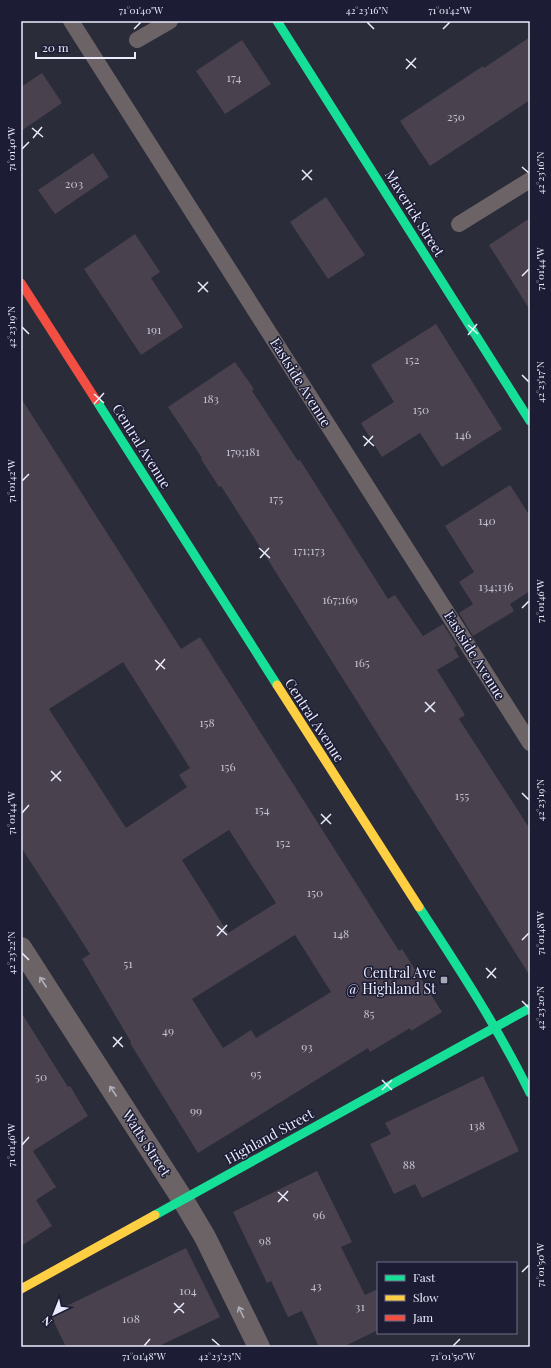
<svg xmlns="http://www.w3.org/2000/svg" width="551" height="1368" viewBox="0 0 551 1368" font-family="'Playfair Display',serif">
  <style>
    .building { fill: #49414e; fill-rule: evenodd }
    .lines { fill: none; stroke-linecap: round; stroke-linejoin: round }
    .lane { stroke: #6b6365; stroke-width: 16 }
    .street { stroke: #6b6365; stroke-width: 22 }
    .fast { stroke: #16e098; stroke-width: 9 }
    .slow { stroke: #ffcf43; stroke-width: 9 }
    .jam { stroke: #f24e42; stroke-width: 9 }
    .oneway { stroke: #b1aeb9 }
    .ticks { fill: none; stroke: #eaecfd; stroke-width: 1.5 }
    .poi-dot { fill: #a7a9b8; stroke: #1c1c35; stroke-width: 1.5 }
    .labels { text-anchor: middle; dominant-baseline: central; stroke-width: 3; stroke-linejoin: round; paint-order: stroke }
    .number-label { font-size: 12px; fill: #c2c1d1 }
    .street-label { font-size: 14px; fill: #eaecfd; stroke: #1c1c35 }
    .poi-label { font-size: 14px; fill: #eaecfd; stroke: #1c1c35; text-anchor: end }
    .neatline { fill: none; stroke: #eaecfd; stroke-width: 1.5 }
    .ticks-label { font-size: 10px; text-anchor: middle; fill: #eaecfd }
  </style>
  <rect width="100%" height="100%" fill="#2b2c39"/>
  <path class="building" d="M530 37V100L430 166 400 121 483 66 484 68Z
    M242 40 271 84 225 114 196 71Z
    M42 73 62 103 21 131V87Z
    M93 153 109 177 55 214 38 190Z
    M326 197 365 255 328 279 290 222Z
    M530 218V310L489 245Z
    M135 234 160 272 151 278 183 327 141 355 84 269Z
    M436 324 502 429 442 467 420 433 382 457 361 423 394 402 371 365Z
    M235 362 254 389 252 391 298 461 300 460 388 599 395 595 423 636 443 624 457 646 454 648 459 657 437 670 465 715 459 719 530 829V976L253 536 221 486 219 487 201 459 202 458 168 407Z
    M21 398 181 649 200 637 399 951 402 949 442 1012 411 1031 410 1028 370 1052 368 1048 198 1153 130 1043 131 1042 82 959 90 954 21 847ZM123 662 190 768 179 775 187 787 126 828 49 709ZM229 830 276 903 228 933 182 860ZM295 935 331 992 256 1038 251 1030 223 1048 192 999Z
    M510 485 530 516V591L510 604 514 611 473 636 459 613 473 604 459 582 474 572 445 526Z
    M21 1012 68 1087 70 1086 88 1116 33 1151 56 1187 36 1200 52 1226 21 1246Z
    M483 1076 519 1151 422 1198 415 1184 394 1194 370 1144 391 1134 385 1123Z
    M317 1171 352 1242 341 1247 365 1295 378 1289V1330L343 1347H319L302 1311 288 1317 271 1281 267 1283 233 1212Z
    M186 1248 220 1317 157 1347H66L50 1314Z"/>
  <g class="lines">
    <path class="lane" d="M71 21 530 743
      M137 40 170 21
      M459 224 530 180"/>
    <path class="street" d="M21 948 183 1200 205 1237 259 1347"/>
    <path class="fast" d="M277 21 530 421
      M96 400 277 685
      M419 907C459 968 498 1028 530 1093
      M155 1215 530 1008"/>
    <path class="slow" d="M277 685 419 907
      M21 1289 155 1215"/>
    <path class="jam" d="M21 283 96 400"/>
  </g>
  <defs><path id="oneway-shaft" d="M-6 0H5M1.5-3L5.5 0L1.5 3" fill="none" stroke-width="1.6" stroke-linecap="round" stroke-linejoin="round"/></defs>
  <g class="oneway">
    <use href="#oneway-shaft" transform="translate(43 982) rotate(-123)"/>
    <use href="#oneway-shaft" transform="translate(113 1091) rotate(-123)"/>
    <use href="#oneway-shaft" transform="translate(241 1312) rotate(-116)"/>
  </g>
  <path class="ticks" d="M367 22 374 29M134 29 141 22M443 29 450 22M406 59 416 68M406 69 416 58M32 128 43 137M33 138 42 127M22 149 29 142M522 167 529 173M302 170 312 180M302 180 312 170M522 276 529 269M198 282 208 292M198 292 208 282M468 325 478 334M22 327 29 334M468 335 477 324M522 375 529 382M94 394 104 403M94 404 104 393M363 436 374 446M364 446 373 436M22 481 29 474M259 548 270 558M260 558 269 548M522 608 529 601M155 660 165 669M156 670 165 659M425 702 435 712M425 712 435 702M51 771 61 781M51 781 61 771M522 793 529 800M22 813 29 805M321 814 331 824M321 824 331 814M217 926 227 935M217 936 227 925M522 940 529 933M22 953 29 960M486 968 496 978M487 978 496 968M522 1001 529 1008M113 1037 123 1047M113 1047 122 1037M382 1080 392 1090M382 1090 392 1080M22 1145 29 1137M278 1192 288 1201M278 1202 288 1191M522 1272 529 1265M174 1303 184 1313M174 1313 184 1303M212 1339 220 1346M144 1346 150 1339M453 1346 460 1339"/>
  <rect class="poi-dot" x="440" y="976" width="8" height="8" rx="2"/>
  <g class="labels">
    <g class="number-label">
      <text x="234" y="77">174</text>
      <text x="456" y="116">250</text>
      <text x="74" y="183">203</text>
      <text x="154" y="329">191</text>
      <text x="412" y="359">152</text>
      <text x="211" y="398">183</text>
      <text x="421" y="409">150</text>
      <text x="463" y="434">146</text>
      <text x="243" y="451">179;181</text>
      <text x="276" y="498">175</text>
      <text x="487" y="520">140</text>
      <text x="309" y="550">171;173</text>
      <text x="496" y="586">134;136</text>
      <text x="340" y="599">167;169</text>
      <text x="362" y="662">165</text>
      <text x="207" y="722">158</text>
      <text x="228" y="766">156</text>
      <text x="462" y="795">155</text>
      <text x="262" y="809">154</text>
      <text x="283" y="842">152</text>
      <text x="315" y="892">150</text>
      <text x="341" y="933">148</text>
      <text x="128" y="963">51</text>
      <text x="369" y="1013">85</text>
      <text x="168" y="1030">49</text>
      <text x="307" y="1046">93</text>
      <text x="256" y="1073">95</text>
      <text x="41" y="1076">50</text>
      <text x="196" y="1110">99</text>
      <text x="477" y="1125">138</text>
      <text x="409" y="1164">88</text>
      <text x="319" y="1214">96</text>
      <text x="265" y="1240">98</text>
      <text x="316" y="1285">43</text>
      <text x="188" y="1290">104</text>
      <text x="360" y="1306">31</text>
      <text x="131" y="1318">108</text>
    </g>
    <g class="street-label">
      <text transform="translate(415 213) rotate(58)">Maverick Street</text>
      <text transform="translate(301 382) rotate(58)">Eastside Avenue</text>
      <text transform="translate(142 446) rotate(58)">Central Avenue</text>
      <text transform="translate(475 655) rotate(58)">Eastside Avenue</text>
      <text transform="translate(315 720) rotate(57)">Central Avenue</text>
      <text transform="translate(269 1136) rotate(-29)">Highland Street</text>
      <text transform="translate(147 1143) rotate(57)">Watts Street</text>
    </g>
    <g class="poi-label">
      <text x="436" y="972">Central Ave<tspan x="436" dy="16">@ Highland St</tspan></text>
    </g>
  </g>
  <rect width="551" height="1368" fill="none" stroke="#1c1c35" stroke-width="44"/>
  <rect x="377" y="1262" width="140" height="72" fill="#1c1c35" stroke="#6e6f85"/>
  <rect x="385" y="1275" width="20" height="6" fill="#16e098" stroke="#6e6f85"/>
  <text x="413" y="1282" font-size="12" fill="#eaecfd">Fast</text>
  <rect x="385" y="1295" width="20" height="6" fill="#ffcf43" stroke="#6e6f85"/>
  <text x="413" y="1302" font-size="12" fill="#eaecfd">Slow</text>
  <rect x="385" y="1315" width="20" height="6" fill="#f24e42" stroke="#6e6f85"/>
  <text x="413" y="1322" font-size="12" fill="#eaecfd">Jam</text>
  <g transform="translate(54 1314) rotate(223)" stroke="#1c1c35" stroke-width="3" paint-order="stroke">
  <path d="M0-3L7 15L0 10L-7 15Z" fill="#eaecfd"/>
  <text y="-6" font-size="11" font-weight="bold" text-anchor="middle" fill="#eaecfd">N</text>
  </g>
  <path d="M36 52v6h99v-6" fill="none" stroke="#eaecfd" stroke-width="2"/>
  <text x="42" y="52" font-size="12" fill="#eaecfd" stroke="#1c1c35" stroke-width="3" paint-order="stroke">20 m</text>
  <rect x="22" y="22" width="507" height="1324" class="neatline"/>
  <g class="ticks-label">
    <text x="141" y="14">71°01'40"W</text>
    <text x="367" y="14">42°23'16"N</text>
    <text x="450" y="14">71°01'42"W</text>
    <text transform="translate(11 149) rotate(-90)" y="4">71°01'40"W</text>
    <text transform="translate(540 173) rotate(-90)" y="4">42°23'16"N</text>
    <text transform="translate(540 269) rotate(-90)" y="4">71°01'44"W</text>
    <text transform="translate(11 327) rotate(-90)" y="4">42°23'19"N</text>
    <text transform="translate(540 382) rotate(-90)" y="4">42°23'17"N</text>
    <text transform="translate(11 481) rotate(-90)" y="4">71°01'42"W</text>
    <text transform="translate(540 601) rotate(-90)" y="4">71°01'46"W</text>
    <text transform="translate(540 800) rotate(-90)" y="4">42°23'19"N</text>
    <text transform="translate(11 813) rotate(-90)" y="4">71°01'44"W</text>
    <text transform="translate(540 933) rotate(-90)" y="4">71°01'48"W</text>
    <text transform="translate(11 953) rotate(-90)" y="4">42°23'22"N</text>
    <text transform="translate(540 1008) rotate(-90)" y="4">42°23'20"N</text>
    <text transform="translate(11 1145) rotate(-90)" y="4">71°01'46"W</text>
    <text transform="translate(540 1265) rotate(-90)" y="4">71°01'50"W</text>
    <text x="144" y="1360">71°01'48"W</text>
    <text x="220" y="1360">42°23'23"N</text>
    <text x="453" y="1360">71°01'50"W</text>
  </g>
</svg>
